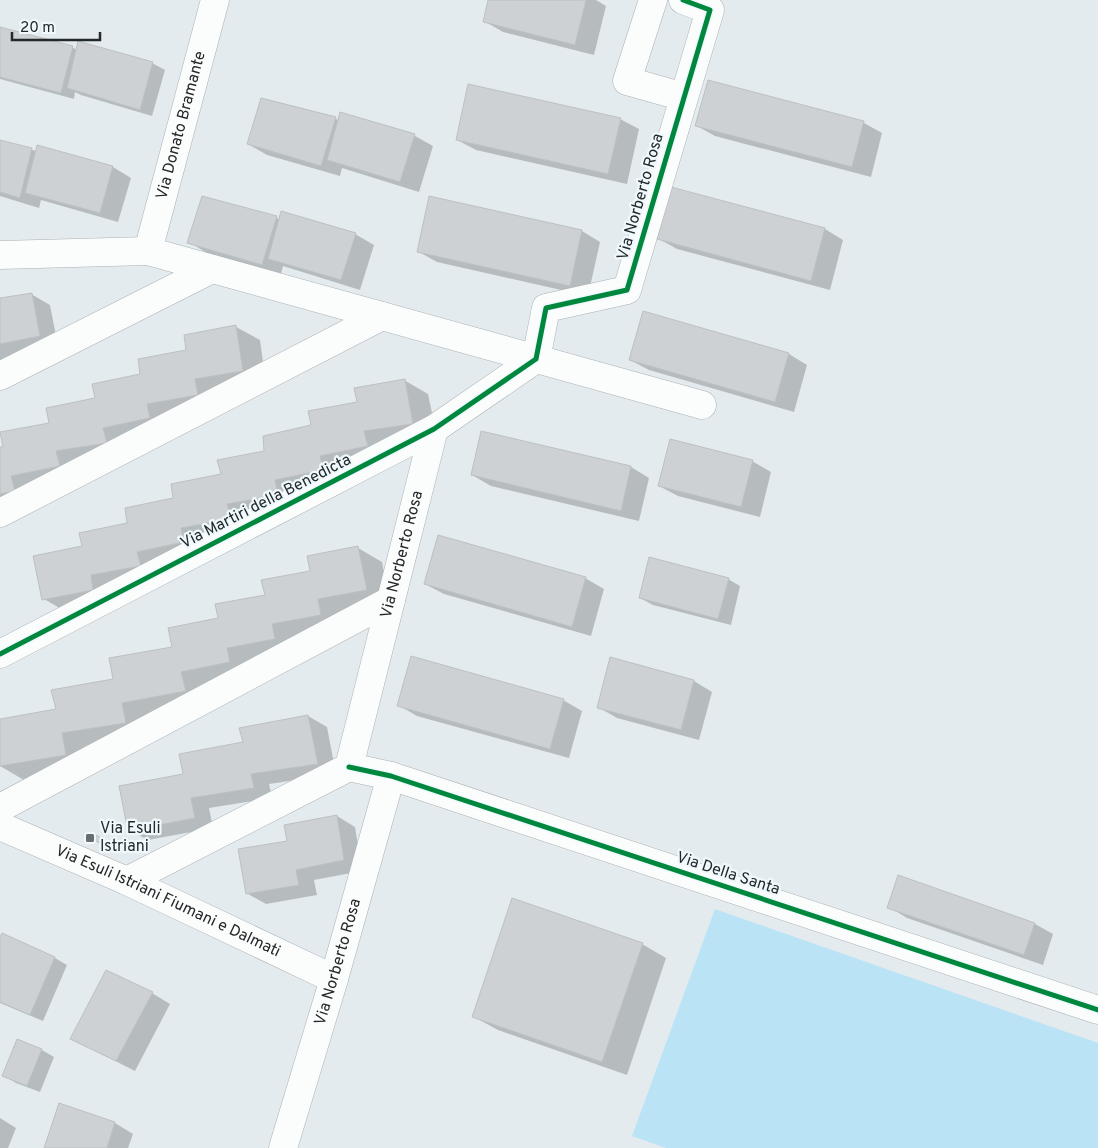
<svg xmlns="http://www.w3.org/2000/svg" width="1098" height="1148" viewBox="0 0 1098 1148" font-family="Overpass,sans-serif">
  <style>
    .green { fill: #bbe3f6 }
    .shadow { fill: #0003 }
    .building { fill: #cdd1d4; stroke: #bcc0c3 }
    .lines { fill: none; stroke-linecap: round; stroke-linejoin: round }
    .minor-casing { stroke: #acb1b4; stroke-width: 29 }
    .minor { stroke: #fbfcfc; stroke-width: 28 }
    .cycleway-casing { stroke: #eff9fd; stroke-width: 8 }
    .cycleway { stroke: #00873e; stroke-width: 5 }
    .poi-dot { fill: #676c6f; stroke: #eff9fd; stroke-width: 2 }
    .labels { text-anchor: middle; dominant-baseline: central; stroke-width: 4.5; stroke-linejoin: round; paint-order: stroke }
    .street-label { font-size: 16px; fill: #23282a; stroke: #eff9fd }
    .poi-label { font-size: 16px; fill: #23282a; stroke: #eff9fd; text-anchor: start }
  </style>
  <rect width="100%" height="100%" fill="#e4ebee"/>
  <path class="green" d="M715 909 1098 1043V1148H666L632 1136Z"/>
  <path class="shadow" d="M489 0H596L606 6 594 55 503 32 484 21Z
    M0 31 72 47 77 50 152 63 165 70 152 116 81 95 75 92 74 99 0 79Z
    M261 99 339 120 341 114 415 136 433 146 419 192 342 168 340 176 267 155 248 144Z
    M620 119 639 129 627 184 476 150 457 140Z
    M864 123 882 133 871 177 715 136 697 126Z
    M0 141 31 149 37 152 38 146 113 167 131 178 118 222 41 200 39 208 0 196Z
    M672 189 825 229 843 240 830 290 677 249 659 239Z
    M430 197 582 231 600 242 588 296 437 262 419 252Z
    M202 198 280 219 355 234 374 245 360 290 283 266 281 274 207 253 189 242Z
    M31 294 50 305 58 346 7 357 11 371 0 373V300Z
    M236 327 260 340 266 384 0 513V449L51 424Z
    M789 354 807 365 794 412 649 370 630 360Z
    M404 380 428 394 437 437 68 613 44 599 83 547 312 426Z
    M482 432 631 467 649 478 639 521 491 486 472 475Z
    M752 461 771 472 760 517 678 496 659 486Z
    M358 548 382 562 390 604 149 736 85 746 89 768 24 780 0 766V720L57 710 174 648 220 620Z
    M585 578 604 589 591 636 444 594 425 584Z
    M728 579 740 586 731 625 653 605 640 598Z
    M694 681 712 692 699 740 617 718 598 707Z
    M563 700 582 711 569 758 417 716 398 705Z
    M308 716 327 727 336 774 269 784 272 798 209 808 213 828 148 840 129 830 184 775 244 743 241 729Z
    M337 816 355 827 362 871 314 880 317 895 266 904 248 894 289 842Z
    M94 836 110 844 109 847 93 838Z
    M889 907 1035 924 1053 934 1043 965 907 918Z
    M2 935 55 958 67 965 43 1021 0 1003V940Z
    M642 944 666 958 627 1075 498 1030 474 1017Z
    M152 993 170 1004 135 1071 72 1039Z
    M42 1050 54 1057 40 1092 16 1083 4 1075Z
    M0 1118 16 1128 8 1148H0Z
    M115 1123 133 1134 128 1148H46Z"/>
  <path class="building" d="M488 0H586L575 45 483 22Z
    M0 27 73 46 61 93 0 77Z
    M78 41 153 62 140 110 67 88Z
    M708 80 864 121 852 167 695 126Z
    M468 84 621 118 608 174 456 140Z
    M261 98 336 117 321 166 247 144Z
    M340 112 415 134 400 182 327 160Z
    M0 140 32 148 20 198 0 192Z
    M37 145 113 166 100 213 25 193Z
    M671 187 825 228 811 281 657 239Z
    M202 196 277 216 262 265 187 243Z
    M429 196 582 230 570 286 417 252Z
    M281 211 356 233 341 280 268 259Z
    M32 293 40 336 0 344V298Z
    M643 311 789 353 775 402 629 360Z
    M236 325 243 371 195 379 198 395 147 404 150 418 103 428 107 443 56 451 60 466 11 476 15 491 0 494V447H3L0 432 49 423 46 408 95 398 92 384 140 374 138 359 186 350 184 335Z
    M405 379 413 424 364 431 368 446 320 456 323 470 275 480 278 495 227 504 231 519 181 528 184 542 137 552 141 566 91 575 93 590 42 600 33 556 82 546 79 533 127 523 125 508 173 498 171 484 221 474 217 460 264 451 263 436 311 425 308 411 357 402 354 388Z
    M481 431 631 466 621 511 471 475Z
    M670 439 753 460 741 507 658 486Z
    M438 535 586 577 572 627 424 584Z
    M358 546 367 590 318 599 321 615 272 624 275 639 227 648 230 662 181 672 186 691 122 703 126 723 62 733 66 755 0 766V719L56 709 51 690 113 679 109 658 172 647 168 628 218 618 215 604 265 595 261 580 310 571 307 556Z
    M649 557 729 578 718 619 639 598Z
    M411 656 564 699 550 749 397 706Z
    M610 657 694 680 681 730 597 708Z
    M308 715 318 764 251 774 254 788 191 798 195 818 128 831 119 786 183 774 179 754 243 742 239 728Z
    M337 815 344 860 296 870 299 885 246 894 238 849 287 841 284 825Z
    M94 834 105 840 103 845 92 839Z
    M898 875 1035 923 1024 955 887 908Z
    M512 898 643 943 602 1062 472 1017Z
    M2 933 55 957 30 1015 0 1002V937Z
    M106 970 153 992 116 1061 70 1039Z
    M17 1039 42 1049 27 1086 2 1076Z
    M59 1103 115 1122 107 1148H44Z"/>
  <g class="lines">
    <g class="minor-casing">
      <g id="minor">
        <path d="M653 0 627 81 684 97"/>
        <path id="s1" d="M148 251 215 0"/>
        <path d="M0 255 148 251 702 405"/>
        <path d="M0 376 212 269"/>
        <path d="M0 513 382 316"/>
        <path d="M0 654 434 429 536 359 546 308 627 290 710 10 683 0"/>
        <path d="M349 767 391 776 1098 1010"/>
        <path id="s2" d="M349 767 434 429"/>
        <path d="M0 808 391 600"/>
        <path id="s3" d="M0 826 127 881 334 979"/>
        <path d="M127 881 349 767"/>
        <path id="s4" d="M283 1148 334 979 391 776"/>
      </g>
    </g>
    <use href="#minor" class="minor"/>
    <g class="cycleway-casing">
      <path id="cycleway" d="M0 654 434 429 536 359 546 308 627 290 710 10 683 0
        M349 767 391 776 1098 1010"/>
    </g>
    <use href="#cycleway" class="cycleway"/>
  </g>
  <rect class="poi-dot" x="85" y="833" width="10" height="10" rx="2.5"/>
  <g class="labels">
    <g class="street-label">
      <text stroke="none"><textPath href="#s1" startOffset="130">Via Donato Bramante</textPath></text>
      <text transform="translate(641 197) rotate(-74)">Via Norberto Rosa</text>
      <text transform="translate(266 502) rotate(-27)">Via Martiri della Benedicta</text>
      <text stroke="none"><textPath href="#s2" startOffset="219">Via Norberto Rosa</textPath></text>
      <text transform="translate(728 874) rotate(18)">Via Della Santa</text>
      <text stroke="none"><textPath href="#s3" startOffset="184">Via Esuli Istriani Fiumani e Dalmati</textPath></text>
      <text stroke="none"><textPath href="#s4" startOffset="194">Via Norberto Rosa</textPath></text>
    </g>
    <g class="poi-label">
      <text x="100" y="829">Via Esuli<tspan x="100" dy="18">Istriani</tspan></text>
    </g>
  </g>
  <path d="M12 32v8h88v-8" fill="none" stroke="#23282a" stroke-width="2.5"/>
  <text x="20" y="32" font-size="15" fill="#23282a" stroke="#eff9fd" stroke-width="4" paint-order="stroke">20 m</text>
</svg>
